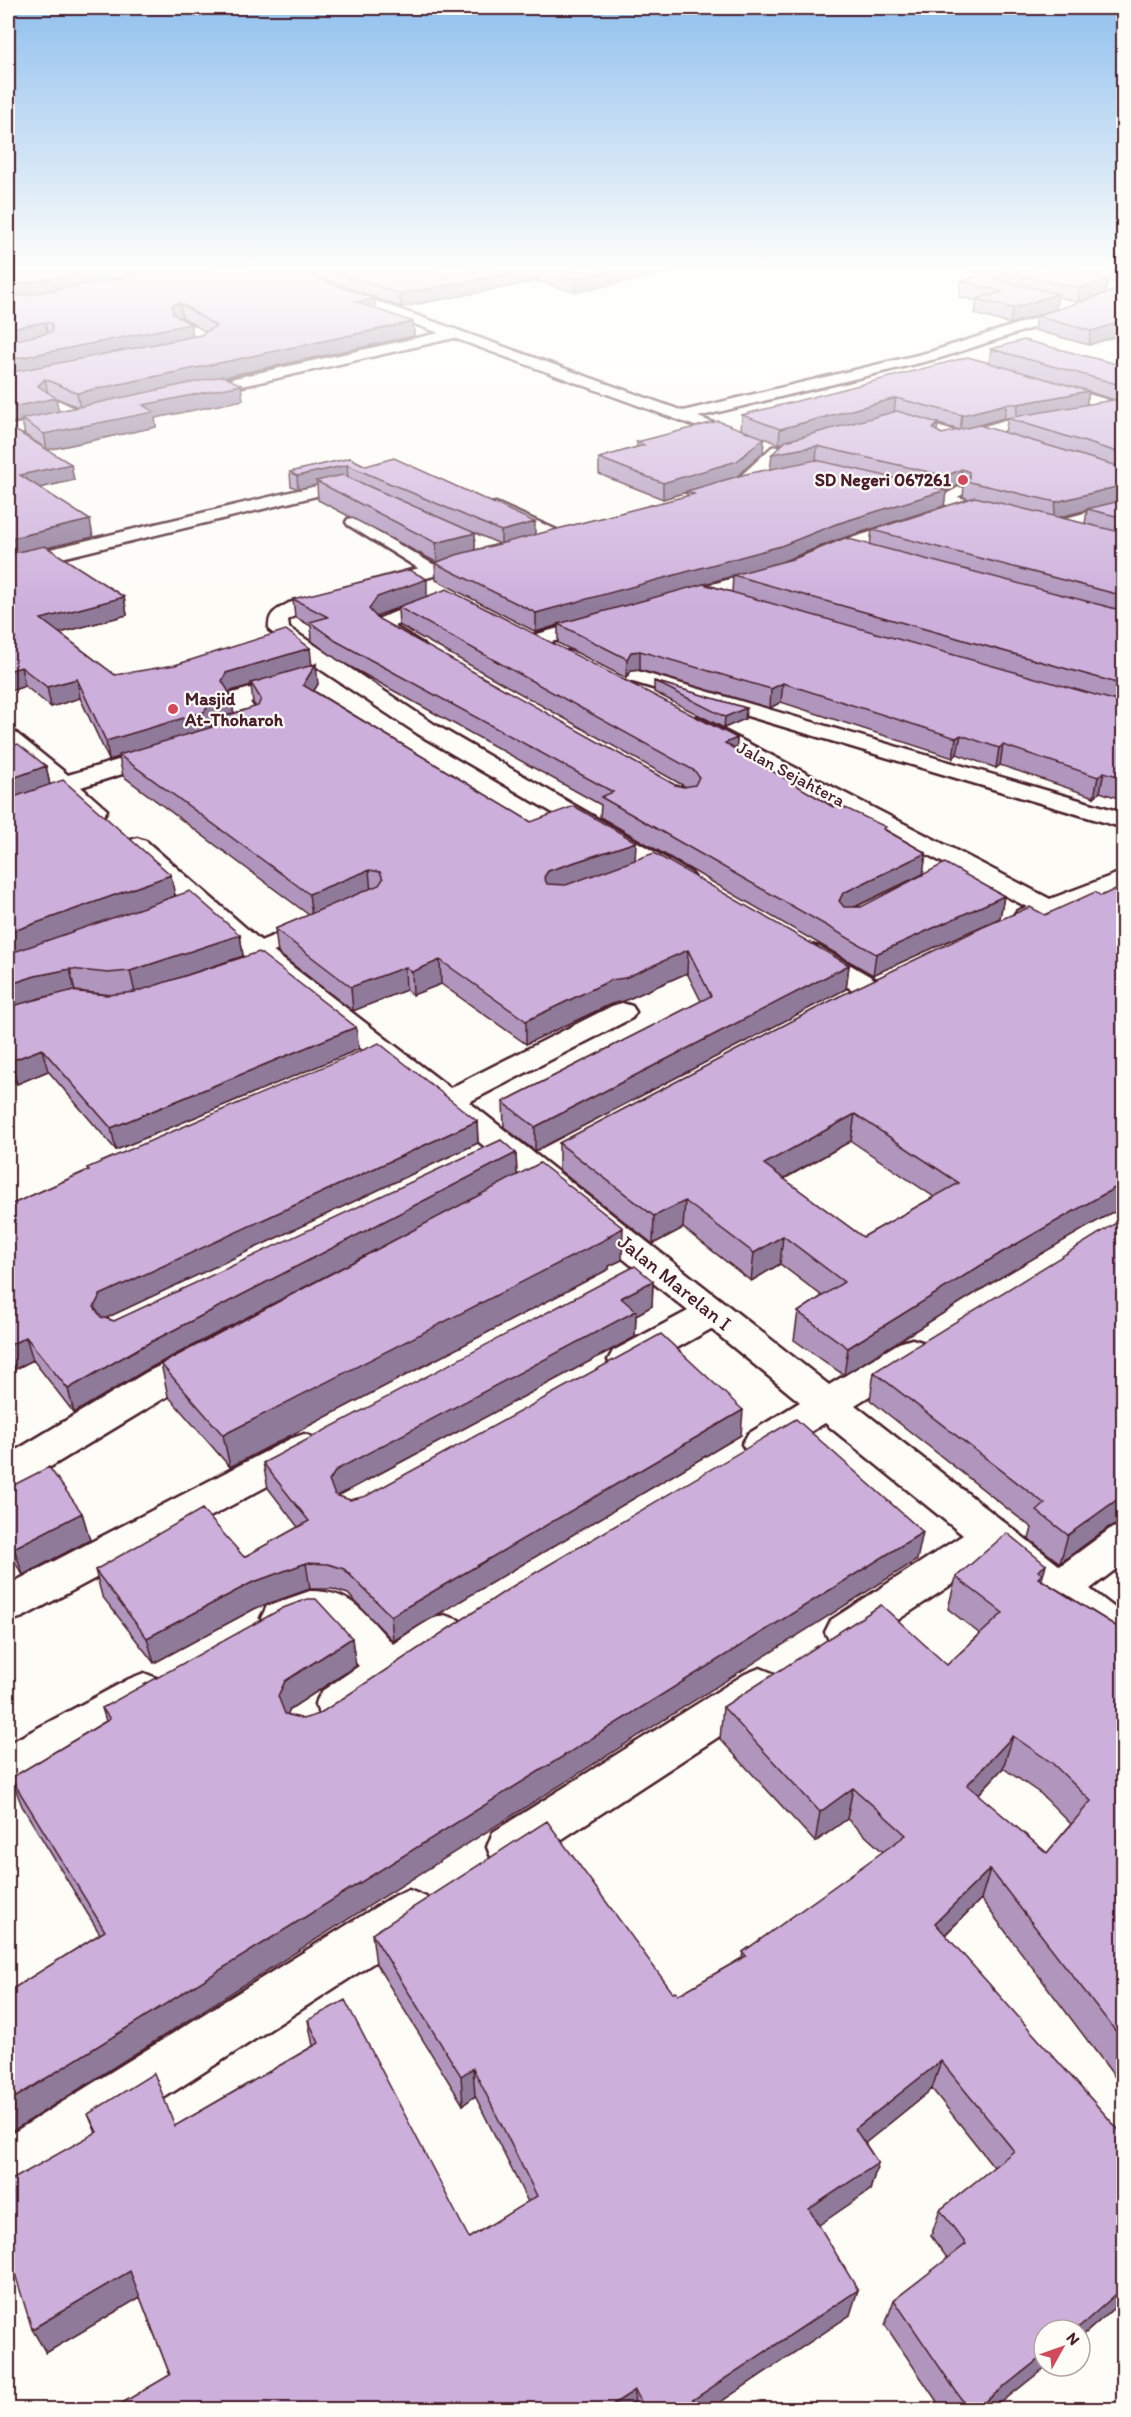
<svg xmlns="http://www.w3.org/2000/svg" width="1131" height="2417" viewBox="0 0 1131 2417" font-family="Itim,sans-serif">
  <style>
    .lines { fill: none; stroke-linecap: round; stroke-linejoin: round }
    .service-casing { stroke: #4a1f2b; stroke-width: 5 }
    .minor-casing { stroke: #4a1f2b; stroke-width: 5 }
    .service { fill: #fdfcf7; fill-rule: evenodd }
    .minor { fill: #fdfcf7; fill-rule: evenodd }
    .wall { fill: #b096bd; stroke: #4a1f2b; stroke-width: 1.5; fill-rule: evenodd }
    .shaded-wall { fill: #907a9a; stroke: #4a1f2b; stroke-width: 1.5 }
    .building { fill: #cdafdc; stroke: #4a1f2b; stroke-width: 1.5; fill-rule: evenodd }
    .poi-dot { fill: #d1495b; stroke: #fdfcf7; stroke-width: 2 }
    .labels { text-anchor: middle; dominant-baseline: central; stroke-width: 4.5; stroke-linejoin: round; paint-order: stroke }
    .far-poi-label { font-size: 18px; font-weight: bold; fill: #4a1f2b; stroke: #fdfcf7; text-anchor: end }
    .far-street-label { font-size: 18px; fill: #4a1f2b; stroke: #fdfcf7 }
    .street-label { font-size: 21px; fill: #4a1f2b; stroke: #fdfcf7 }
  </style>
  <rect width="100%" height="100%" fill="#fdfcf7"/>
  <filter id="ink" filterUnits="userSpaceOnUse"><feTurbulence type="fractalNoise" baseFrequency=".0167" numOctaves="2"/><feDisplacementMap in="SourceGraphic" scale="12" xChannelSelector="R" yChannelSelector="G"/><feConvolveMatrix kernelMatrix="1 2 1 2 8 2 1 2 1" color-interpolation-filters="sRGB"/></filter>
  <g filter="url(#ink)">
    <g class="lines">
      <g class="service-casing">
        <path id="service" d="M49 396 85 413 86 416 80 420 75 419 45 403 43 400Z
          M959 487 964 488V494L944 503 937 499Z
          M353 518 438 567 440 570 438 573H426L348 525 346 522 348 519Z
          M310 921 318 923 321 928 318 933 264 956H248L245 951 248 946Z"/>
      </g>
      <g class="minor-casing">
        <path id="minor" d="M276 271H293L683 411 930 352 1124 290V298L940 358 698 417 750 436 752 439 750 442 744 444 454 338 194 397 189 395 186 392 189 389 194 387 439 333 278 274Z
          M181 319 214 336 216 339 214 342 174 352 169 351 167 348 169 345 197 338 176 326V320Z
          M1044 381 1122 404 1124 407 1116 412 1016 431 1006 430 950 446 944 444 942 441 944 438 889 422 887 419 895 414 961 433 1005 420 1016 421 1096 406 1039 389 1036 386 1039 383Z
          M67 414 75 419 73 422 8 436V426Z
          M778 446 784 447 786 451 784 455 749 487 716 496 707 491 710 487 737 479 772 447Z
          M341 480 358 482 370 490 361 495 341 490 8 571V559Z
          M900 483 1007 509 1010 513 1001 518 894 492 891 488 894 484Z
          M1124 502V513L1054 532 1045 527 1048 523Z
          M496 503 566 534 568 538 566 542H552L490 512 487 508 490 504Z
          M913 519 919 520 922 524 919 528C838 554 760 585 677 606L670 604 667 600 670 596 780 565 835 543Z
          M479 552 488 558 486 562 303 611 288 620 289 628 434 724 691 873 695 878 691 883 682 886 673 883 418 734 320 669 269 630C268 613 275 611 289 603Z
          M440 594 447 596 450 600 447 604 394 626 423 644 426 648 423 652C405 657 380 639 372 624L375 620Z
          M601 616 608 618 611 622 608 626 534 647 527 645 524 641 527 637Z
          M569 651 1124 813V828L562 661 558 657 562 653Z
          M297 675 305 676 308 681 305 686 250 702 262 721 259 726 222 736 214 734 211 729 214 724 238 718 226 699 229 694Z
          M697 717 1050 899 1124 871V888L1035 923 1026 925 1017 923 1013 917 1017 911 1027 907 689 729 686 724 689 719Z
          M8 731 16 733 68 775 165 746 173 748 177 753 173 758 81 787 107 810 104 815 95 817 86 815 8 749Z
          M137 838 146 841 276 954 450 1088 612 1006 622 1003 632 1006 636 1012 632 1018 469 1102 829 1385 899 1343 912 1339 925 1343 930 1352 925 1361 855 1405 1060 1566 1110 1529 1124 1524V1563L1090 1589 1124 1615V1658L1109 1653 992 1558 861 1644 846 1650 831 1644 825 1632 831 1620 963 1535 825 1423 774 1454 761 1458 748 1454 742 1444 748 1434 800 1402 711 1329 639 1369 626 1373 613 1369 608 1360 613 1351 688 1311 437 1108 256 966 128 851 124 846 128 841Z
          M810 945 820 947 883 984 887 990 883 996 873 998 863 996 800 959 796 953 800 947Z
          M203 1345 216 1349 221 1358 216 1367 22 1484 8 1488V1455L147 1372Z
          M304 1434 318 1439 323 1449 318 1459 23 1617 8 1622V1585L290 1439Z
          M310 1591C354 1591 364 1614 393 1644L429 1620 444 1615 459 1620 465 1633 459 1646 352 1717 337 1723 322 1717 315 1704 322 1691 359 1666 321 1625C296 1625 293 1639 267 1630L261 1618 267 1606Z
          M760 1668 775 1674 782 1687 775 1700 527 1862 510 1869 493 1862 487 1847 493 1832 745 1674Z
          M144 1673 159 1679 166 1692 159 1705 24 1781 8 1787V1744L129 1679Z
          M409 1890 426 1897 433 1913 426 1929 27 2186 8 2194V2136L392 1897Z"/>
      </g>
      <use href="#service" class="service"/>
      <use href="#minor" class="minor"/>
    </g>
    <path class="wall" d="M8 271 375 299V309L413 322 414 336 225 377 243 400 155 418 156 427 47 450 74 480 39 488 93 537 47 548 124 597 127 615 60 633 115 675 312 665 318 684 314 691 531 822 635 860 849 965 846 989 535 1151 504 1127 503 1102 701 1001 687 973 624 1001 611 1004 526 1044 441 984 413 995 406 990 353 1011 278 953 275 929 309 915 123 776 119 757 109 760 80 698 51 707 25 686 8 692V426L45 448 25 435 22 421 8 424ZM182 317 206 332 201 335 192 337 179 318ZM56 398 66 402 78 407 58 411ZM251 685 253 703 256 707 234 713 228 692ZM226 719 222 724 209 728 213 722Z
      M299 271H676L575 292 538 281 401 307Z
      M967 271H1124V285L1108 281 1105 293 1078 302 1058 297 1010 324 975 314 977 301 959 297 961 281 986 275ZM994 277 1003 279V281L995 279Z
      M1124 288 1089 345 1034 330 1036 316Z
      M991 349 1124 366V800L1100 792 1094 797 1000 765 996 768 957 754 953 758 781 702 770 708 640 670 631 671 626 678 558 643V625L536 632 436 580 435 563 436 562 318 500 317 485 298 489 291 486 290 472 350 458 366 466 535 535 687 496V492L663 499 599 474V458L637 447V442L741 429 742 415 989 363ZM1089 392 1115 400 1086 405ZM1004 418H1008L1005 432 942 434 937 431 938 424 960 430ZM764 438 779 444 786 442 771 469 736 477 763 453ZM959 485 964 487 963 497 969 499 872 530 870 545 783 561 834 541 944 506 946 492ZM1087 510 1085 524 1059 517ZM475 533 500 544 475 550ZM733 576 732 592 705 584Z
      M427 596 737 738 736 750 833 807 886 830 926 853 923 874 855 907 1004 896 1000 918 873 975 600 817 601 805 338 660 312 641 311 626 295 617 293 599ZM398 608 399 625 686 787 675 785 376 618 378 615Z
      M654 681 746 708 745 719 724 728 654 692Z
      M8 746 46 766 50 785 175 896 148 906 240 935 243 956 159 985 359 1049 116 1150 48 1071 17 1084 12 1078 8 1080ZM71 991H75L112 995H107ZM63 993 29 1002 40 998Z
      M840 996 1111 1213 998 1279 844 1375 794 1340 798 1312 822 1296 780 1264 751 1281 683 1228 653 1244 559 1170V1143ZM851 1141 934 1197 863 1237 784 1179Z
      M477 1121 478 1143 106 1318 114 1321 516 1153 517 1176 622 1260 609 1266V1269L230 1467 168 1396 161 1364 516 1176 146 1370 74 1413 33 1360 8 1373V1206L88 1170 87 1168Z
      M653 1281 652 1306 636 1315 635 1337 338 1496 350 1500 741 1435 393 1641 348 1594 332 1589H310L256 1608 154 1663 102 1596 95 1570 244 1557 298 1527 268 1488 263 1463Z
      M874 1372 1109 1527 1060 1563 1029 1539 1032 1528 870 1400Z
      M8 1488 82 1513 90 1540 23 1575 8 1552Z
      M917 1560 11 1990 100 1934 22 1806 11 1778 106 1721 102 1708 356 1666 290 1709 287 1714 303 1719Z
      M956 1577 1042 1580 1124 1631V2089L981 1899 945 1935 1124 2136V2299L1080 2338 993 2409H942L885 2325 894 2300 948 2259 931 2236 940 2210 994 2167 932 2089 865 2143 878 2163 870 2190 818 2225 850 2315 710 2409H112L170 2375 140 2297 46 2353 96 2133 88 2114 175 2126 313 2046 308 2020 469 2238 528 2202 475 2096 463 2105 376 1964 372 1934 678 1995 742 1958 743 1952 883 1852 847 1819 815 1842 720 1739 723 1707 947 1665 980 1634 948 1609ZM1003 1768 1041 1794 1071 1824 1047 1853 978 1795Z"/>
    <path class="shaded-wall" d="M95 271H170L8 300V286Z
      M521 271H538V281L401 307 400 294Z
      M615 271H676L575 292 576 279Z
      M1108 280 1105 293 1078 302 1080 288Z
      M1058 294 1056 309 1010 324 1013 308Z
      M375 299 376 312 357 302Z
      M180 303 182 317 174 319 191 324 193 338 8 375V360L172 305Z
      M1124 321V334L1089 345 1091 331Z
      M45 322 48 336 8 344V329Z
      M413 322 414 336 80 408 77 393Z
      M45 379 48 394 56 398 59 413 22 419V421L8 424V408L38 386Z
      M241 385 243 400 155 418 156 427 47 450 44 434 143 405Z
      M1089 391 1086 406 1016 419 1018 404Z
      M896 398 894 412 779 444 780 429Z
      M1007 404 1004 418 960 430 962 415Z
      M938 423 936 439 933 429Z
      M764 438 763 453 736 477 663 499V483Z
      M817 446 816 462 770 470 772 454Z
      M71 464 74 480 23 492 20 475Z
      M347 465 348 478 316 481 317 485 298 489 297 476Z
      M962 469 959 485 946 492 944 506 834 541 779 563 559 625 558 624V625L536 632V613L836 524 944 490 946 476Z
      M1124 485V501L1087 509V510L1053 519 1056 502Z
      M90 520 93 537 8 557V539Z
      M535 522V536L501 545V531Z
      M475 533V552L437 562 436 543Z
      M427 579V597L378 615 371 627 369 609 377 597Z
      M124 597 127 615 45 637 41 619Z
      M310 648 312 667 251 683V685L228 692 232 697 234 717 213 722 207 731 119 755V757L109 760 106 741 222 681 226 673Z
      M640 651V670L631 671 626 678 627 659 631 652Z
      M316 664 318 684 305 705 303 685Z
      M21 667 25 686 8 692V671Z
      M77 679 80 698 51 707 47 687Z
      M783 683 781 702 770 708 771 689Z
      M746 708 745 719 724 728 725 717Z
      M961 735 957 754 953 758 956 738Z
      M737 738 736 758 725 743Z
      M1003 745 1000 765 996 768 999 748Z
      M46 766 50 786 8 802V780Z
      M1104 772 1100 792 1094 797 1098 777Z
      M636 842 635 864 548 894 544 877 548 871Z
      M926 853 923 874 840 914 839 901 843 893Z
      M369 870 371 893 312 917 309 894Z
      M171 875 175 896 8 957V933Z
      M1004 896 1000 918 873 975 876 954Z
      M240 935 243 956 135 993 130 971Z
      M688 950 687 973 624 1001 611 1004 526 1044V1021L611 980Z
      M440 960 441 984 413 995 412 972Z
      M849 965 846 989 535 1151V1127Z
      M405 967 406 990 353 1011 351 987Z
      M70 969 75 991 40 998 8 1009V985L35 976Z
      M356 1027 359 1049 116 1150 111 1128Z
      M42 1049 48 1071 17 1084 11 1061Z
      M8 1063 12 1078 8 1080Z
      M855 1114 851 1141 761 1191 764 1164Z
      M477 1121 478 1143 106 1318 100 1330 94 1307 100 1295Z
      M516 1153 517 1176 146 1370 74 1413 68 1389 141 1347Z
      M1124 1185V1211L1111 1213 998 1279 844 1375 848 1348 1004 1251 1118 1186Z
      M685 1201 683 1228 653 1244 654 1216Z
      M623 1228 622 1260 609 1266V1269L230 1467 223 1435Z
      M783 1236 780 1264 751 1281 754 1253Z
      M653 1281 652 1306 636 1315 635 1337 339 1495 332 1507 329 1481 336 1470 621 1298Z
      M26 1337 33 1360 8 1373V1346Z
      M743 1410 741 1435 393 1641 391 1616Z
      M1124 1498V1523L1109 1527 1060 1563 1068 1535 1118 1499Z
      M82 1513 90 1540 23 1575 14 1548Z
      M923 1532 917 1560 8 2134V2102Z
      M306 1563 310 1589 256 1608 154 1663 147 1638 251 1583Z
      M1046 1565 1037 1597 1038 1571Z
      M352 1638 356 1666 290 1709 283 1724 278 1696 285 1681Z
      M1013 1736 1003 1768 958 1816 967 1785Z
      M853 1788 847 1819 815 1842 820 1812Z
      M990 1869 981 1899 926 1953 935 1923Z
      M941 2061 932 2089 848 2157 855 2129Z
      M473 2068 475 2096 463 2105 461 2076Z
      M878 2163 870 2190 803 2236 809 2209Z
      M130 2271 142 2296 46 2353 32 2329Z
      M1124 2287V2299L1080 2338V2330H1075Z
      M858 2290 850 2315 710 2409H679Z
      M1044 2355V2366H1047L993 2409H976Z
      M635 2390 634 2409H606Z"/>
    <path class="building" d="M8 271H95L8 286Z
      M163 271H297L375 299 357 302 413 322 77 393 45 379 38 386 56 398 8 408V373L201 335 216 326 180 303 172 305 173 314 191 324 8 360V342L52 332V324L45 322 8 329V298Z
      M334 271H427L446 277 454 271H521L400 294Z
      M548 271H582L593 274 598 271H615L576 279Z
      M1011 271H1067L1108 280 1080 288 1004 273Z
      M993 273 995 279 1058 294 1013 308 977 299 1003 292 961 281Z
      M1124 288V321L1091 331 1036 316Z
      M1024 340 1124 366V386L991 349Z
      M968 357 1089 391 1018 404H1007L962 415 896 398 780 429 742 415Z
      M223 376 241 385 143 405 154 412 44 434 22 419Z
      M1124 396V454L1007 418 1119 399Z
      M897 411 938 423 933 429 942 434 979 425 1124 468V485L1056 502 965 481 969 478V472L962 469 946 476 817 446 772 454 786 441Z
      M718 421 764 438 737 461 663 483 599 458 644 445 637 442Z
      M8 426 71 464 20 475 90 520 8 539Z
      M350 458 366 466 394 458 535 522 501 531 347 465 297 476 290 472Z
      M816 460 946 490 836 524 781 546 536 613 435 563 456 555 694 494 687 491 746 474Z
      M343 475 475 533 436 543 316 481Z
      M975 497 1124 533V596L872 530Z
      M1124 500V518L1087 509Z
      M845 538 1124 611V685L733 575 796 558Z
      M45 546 124 597 41 619 115 675 175 665 286 630 310 648 226 673 222 681 232 697 211 702 204 712 106 741 77 679 47 687 21 667 8 671V554Z
      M409 570 427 579 377 597 369 609 377 618 675 785 684 787 695 785 699 777 695 771 398 607 447 589 737 738 725 743 833 807 839 805 886 827 883 829 926 853 843 893 839 901 844 907H861L945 863 1004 896 876 954 601 797 613 792 336 641 310 622 328 617 293 599Z
      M703 584 1124 703V778L1104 772 1098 777 1003 745 999 748 961 735 956 738 783 683 771 689 640 651 631 652 627 659 558 624Z
      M316 664 303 685 531 822 574 806 636 842 548 871 544 877 547 884 566 885 654 853 849 965 535 1127 503 1102 711 996 688 950 625 978 611 980 526 1021 440 960 412 972 405 967 351 987 275 929 379 885 383 879 380 872 369 870 309 894 119 755 222 724 229 715 258 706 261 699 251 683Z
      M654 681 746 708 725 717Z
      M18 744 46 766 8 780V746L9 747Z
      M63 780 171 875 8 933V799Z
      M1124 885V1185L1118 1186 1004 1251 848 1348 798 1312 844 1282 783 1236 754 1253 685 1201 654 1216 559 1143 840 996 983 927 1030 907 1045 915 1095 892 1101 896ZM855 1114 959 1183 863 1237 764 1164Z
      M190 891 240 935 130 971 108 973 70 969 35 976 8 985V954Z
      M259 952 356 1027 111 1128 42 1049 11 1061 8 1058V1007L70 991 107 995 135 992Z
      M379 1043 477 1121 100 1295 94 1307 101 1317 114 1321 501 1140 516 1153 141 1347 68 1389 26 1337 8 1346V1206L89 1170 87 1168Z
      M540 1163 623 1228 608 1236 610 1237 223 1435 161 1364Z
      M1124 1218V1498L1118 1499 1068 1535 1037 1511 1045 1504 874 1372Z
      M635 1266 653 1281 621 1298 636 1311 336 1470 329 1481 335 1495 350 1500 366 1496 661 1334 743 1410 391 1616 344 1569 328 1564 306 1563 251 1583 147 1638 95 1570 202 1509 244 1557 309 1521 263 1463Z
      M796 1419 923 1532 8 2102V1982L11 1990 105 1931 11 1778 110 1719 102 1708 283 1608 307 1599H316L352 1638 285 1681 278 1696 285 1714 303 1719 319 1714 513 1586Z
      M49 1467 82 1513 14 1548 8 1538V1488Z
      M1007 1533 1046 1565 1038 1571 1042 1574 1038 1578 1124 1631V2042L990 1869 935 1923 1124 2136V2287L1086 2321 1075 2330H1044V2355L976 2409H968L894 2300 966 2244 940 2210 1014 2151 941 2061 855 2129 878 2163 809 2209 858 2290 679 2409H645L635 2390 606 2409H112L170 2375 130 2271 32 2329 8 2251V2182L97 2132 88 2114 154 2073 175 2126 319 2043 308 2020 345 2000 469 2238 537 2196 473 2068 461 2076 372 1934 547 1821 673 1993 676 1991 678 1995 746 1956 743 1952 906 1835 853 1788 820 1812 723 1707 881 1605 947 1665 1003 1613 956 1577ZM1013 1736 1052 1763 1091 1801 1047 1853 967 1785Z"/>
  </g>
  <linearGradient id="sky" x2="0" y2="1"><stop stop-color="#91c0ee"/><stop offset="0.44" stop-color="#fefefb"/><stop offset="1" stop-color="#fefefb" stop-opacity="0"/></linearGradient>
  <rect width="1131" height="609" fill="url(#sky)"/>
  <g class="poi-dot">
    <circle cx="963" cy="480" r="6"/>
    <circle cx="173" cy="709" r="6"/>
  </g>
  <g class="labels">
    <g class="far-poi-label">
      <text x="951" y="480">SD Negeri 067261</text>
      <text x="185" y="699" text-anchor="start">Masjid<tspan x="185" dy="21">At-Thoharoh</tspan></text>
    </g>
    <g class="far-street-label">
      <text transform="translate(791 774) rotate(28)">Jalan Sejahtera</text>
    </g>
    <g class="street-label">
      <text transform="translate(675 1282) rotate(39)">Jalan Marelan I</text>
    </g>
  </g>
  <rect width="1131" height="2417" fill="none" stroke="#fdfcf7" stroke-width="30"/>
  <rect x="15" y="15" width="1101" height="2387" fill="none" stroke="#4a1f2b" stroke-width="2" filter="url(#ink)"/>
  <g transform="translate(1062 2348) rotate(50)"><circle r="28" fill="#fdfcf7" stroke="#b5a4a5" stroke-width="1.5"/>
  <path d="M0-4.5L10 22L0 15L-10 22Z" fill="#d1495b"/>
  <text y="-9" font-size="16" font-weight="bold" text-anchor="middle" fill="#4a1f2b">N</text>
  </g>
</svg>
